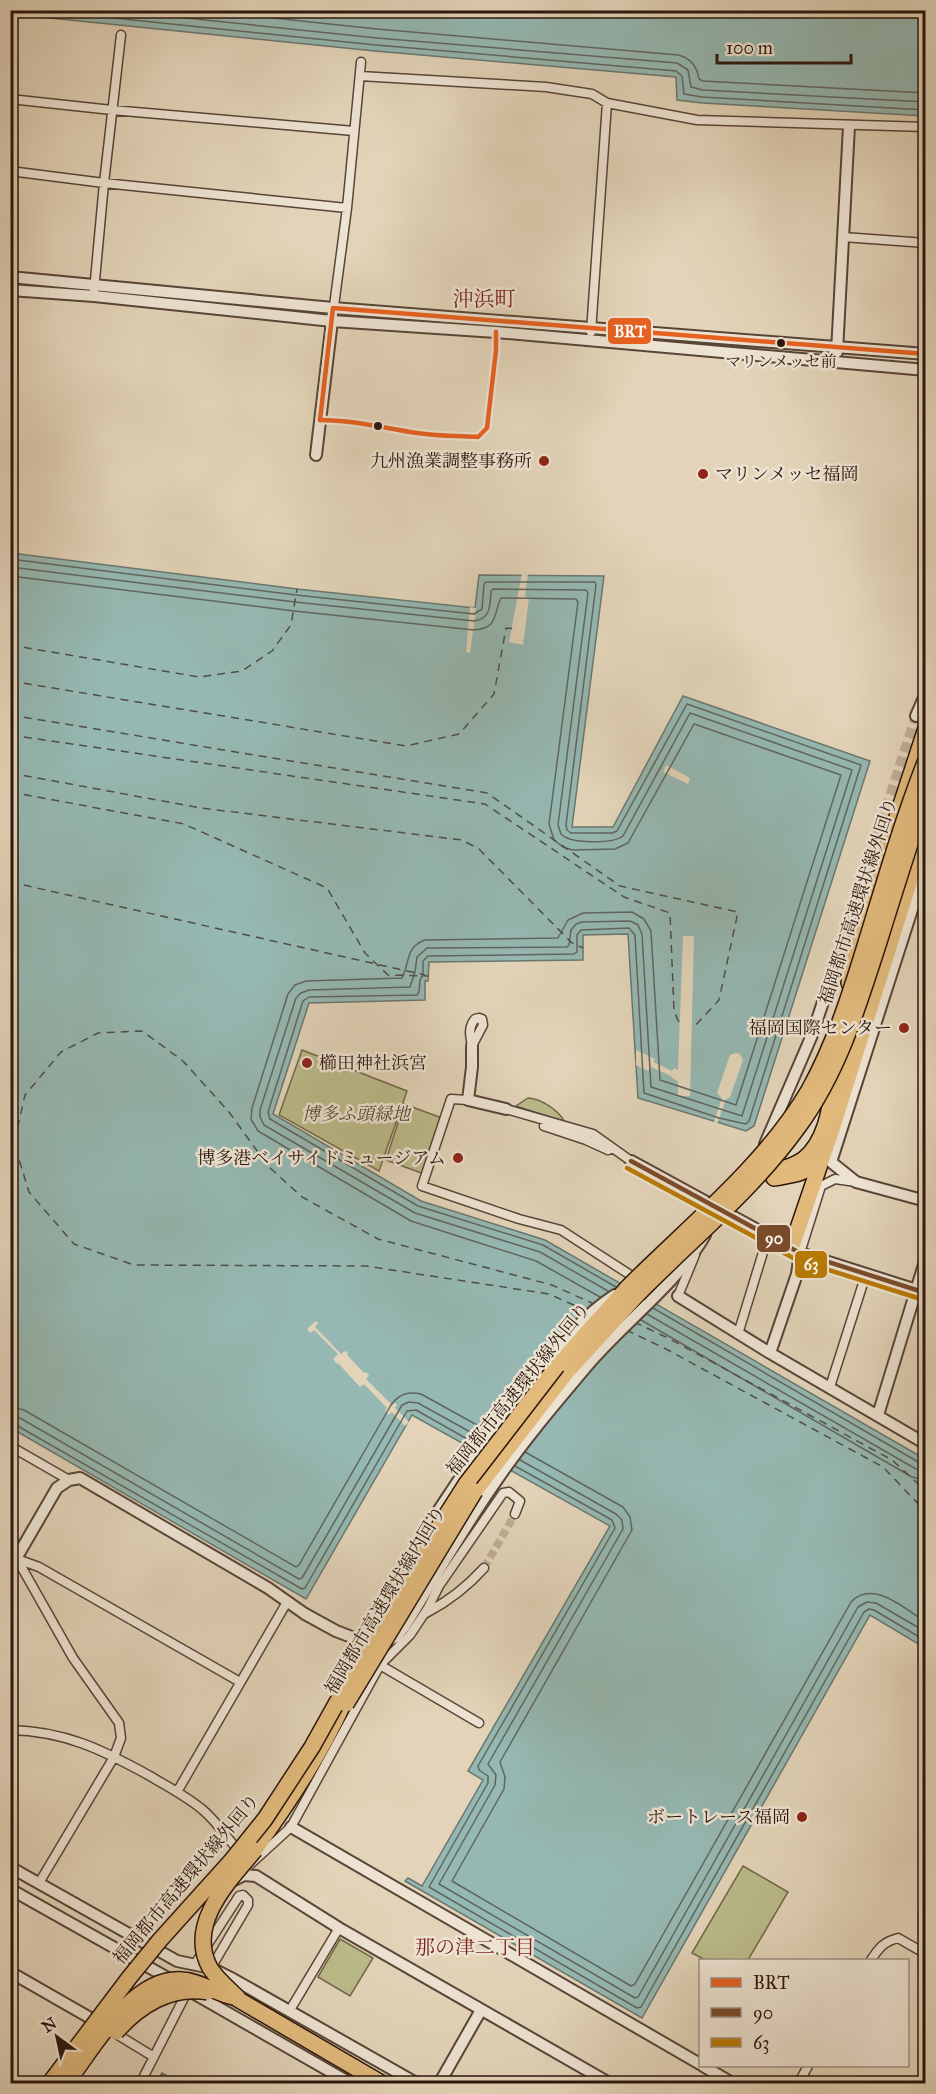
<svg xmlns="http://www.w3.org/2000/svg" width="936" height="2094" viewBox="0 0 936 2094" font-family="'IM FELL Great Primer','Noto Serif JP',serif">
<style>
.green{fill:#bbbb8a;stroke:#72684b;stroke-width:1.5}
.water{fill:#95b8b2;stroke:#6a7770;stroke-width:1.5}
.pier{fill:#e3d4b9}
.lines{fill:none;stroke-linecap:round;stroke-linejoin:round}
.shore{stroke:#60665f;stroke-width:1.5}
.ferry{stroke:#4f4e46;stroke-width:1.5;stroke-dasharray:8 6;stroke-linecap:butt}
.minor-tunnel{stroke:#beae96;stroke-width:8;stroke-dasharray:8 4;stroke-linecap:butt}
.tertiary-tunnel{stroke:#beae96;stroke-width:10;stroke-dasharray:10 5;stroke-linecap:butt}
.minor-casing{stroke:#584537;stroke-width:11}
.tertiary-casing{stroke:#584537;stroke-width:14}
.motorway-casing{stroke:#2a150c;stroke-width:18}
.minor{stroke:#ede3d2;stroke-width:8}
.tertiary{stroke:#ede3d2;stroke-width:10}
.motorway{stroke:#e2ba7c;stroke-width:15}
.motorway-bridge-casing{stroke:#2a150c;stroke-width:18;stroke-linecap:butt}
.motorway-bridge{stroke:#e2ba7c;stroke-width:15}
.bus-1-casing{stroke:#ede3d2;stroke-width:9}
.bus-2-casing{stroke:#ede3d2;stroke-width:9}
.bus-3-casing{stroke:#ede3d2;stroke-width:9}
.bus-1{stroke:#e86121;stroke-width:4.5}
.bus-2{stroke:#7a4b2a;stroke-width:4.5}
.bus-3{stroke:#ba7a04;stroke-width:4.5}
.bus-dot{fill:#2a150c;stroke:#ede3d2;stroke-width:2}
.poi-dot{fill:#8f2418;stroke:#ede3d2;stroke-width:2}
.labels{text-anchor:middle;stroke-width:5;stroke-linejoin:round;paint-order:stroke}
.bus-label{font-size:16px;fill:#2a150c;stroke:#ede3d2}
.poi-label{font-size:18px;fill:#2a150c;stroke:#ede3d2;text-anchor:end}
.street-label{font-size:18px;fill:#2a150c;stroke:#ede3d2}
.park-label{font-size:18px;font-style:italic;fill:#564732;stroke:#ede3d2}
.neighbourhood-label{font-size:20px;fill:#7a1f14;stroke:#ede3d2}
.quarter-label{font-size:21px;fill:#7a1f14;stroke:#ede3d2}
.line-badge{stroke:#ede3d2;stroke-width:2}
.badge-label{font-size:16px;text-anchor:middle;font-weight:bold;fill:#fff}
</style>
<rect width="100%" height="100%" fill="#e3d4b9"/>
<filter id="stains"><feTurbulence type="fractalNoise" baseFrequency=".00333" numOctaves="4"/><feColorMatrix values="0 0 0 0 .2 0 0 0 0 .09 0 0 0 0 .02 0 0 0 .5 -.17"/></filter>
<radialGradient id="worn" r=".72"><stop offset=".6" stop-color="#630" stop-opacity="0"/><stop offset="1" stop-color="#630" stop-opacity=".3"/></radialGradient>
<!-- green -->
<path class="green" d="M 302,1050 L 407,1091 L 379,1171 L 279,1115 Z
M 528,1098 C 542,1099 558,1110 565,1122 L 516,1106 Z
M 404,1104 L 442,1118 L 424,1174 L 386,1160 Z
M 743,1866 L 788,1892 L 748,1960 L 705,1960 L 692,1953 Z
M 340,1939 L 373,1958 L 350,1996 L 318,1977 Z"/>
<!-- water -->
<path class="water" d="M 11,10 L 925,11 L 925,116 L 702,103 L 677,100 L 676,77 L 375,51 L 11,14 Z
M 11,553 L 297,589 L 475,608 L 479,575 L 604,576 L 572,827 L 613,827 L 683,696 L 870,761 L 754,1126 L 746,1131 L 638,1098 L 628,934 L 583,935 L 583,960 L 429,962 L 428,981 L 425,981 L 425,1000 L 309,1003 L 273,1114 L 421,1201 L 545,1240 L 925,1459 L 925,1648 L 870,1615 L 642,2018 L 405,1881 L 408,1878 L 422,1886 L 483,1780 L 468,1771 L 610,1526 L 412,1415 L 306,1599 L 11,1428 Z
M 162,2073 L 181,2083 L 155,2083 Z"/>
<!-- pier -->
<path class="pier" d="M 522,573 L 528,573 L 525,597 L 529,598 L 523,645 L 509,642 Z
M 470,607 L 476,608 L 470,653 L 466,652 Z
M 666,765 L 690,778 L 688,784 L 663,772 Z
M 683,936 L 694,936 L 690,1096 L 678,1096 L 678,1082 L 669,1075 L 651,1067 L 648,1071 L 636,1065 L 636,1050 L 655,1059 L 654,1062 L 672,1071 L 674,1068 L 678,1070 Z
M 736,1053 L 740,1054 L 743,1060 L 730,1097 L 726,1099 L 717,1124 L 714,1122 L 722,1098 L 717,1093 L 730,1055 Z
M 316,1321 L 318,1323 L 315,1327 L 341,1354 L 345,1351 L 348,1353 L 347,1355 L 364,1373 L 366,1372 L 369,1375 L 366,1379 L 392,1405 L 395,1403 L 397,1405 L 395,1408 L 409,1422 L 405,1426 L 392,1412 L 388,1415 L 385,1411 L 387,1408 L 364,1384 L 360,1387 L 338,1363 L 337,1364 L 333,1359 L 338,1354 L 314,1330 L 310,1333 L 307,1329 Z"/>
<g class="lines">
<!-- shore -->
<path class="shore" d="M 36,10 L 376,45 L 676,71 L 682,76 L 684,94 L 702,97 L 926,110
M 109,10 L 377,38 L 677,63 L 688,70 L 691,87 L 703,90 L 926,102
M 197,10 L 377,29 L 678,55 C 691,58 697,66 699,79 L 703,81 L 926,93
M 10,559 L 296,595 L 474,614 L 482,609 L 484,584 L 486,582 L 595,582 L 596,585 L 566,825 L 567,830 L 571,833 L 612,833 L 617,831 L 687,704 L 861,765 L 749,1121 L 746,1124 L 719,1118 L 644,1093 L 635,935 L 629,928 L 581,930 L 577,935 L 577,952 L 574,954 L 428,956 L 423,961 L 423,975 L 420,980 L 419,992 L 417,995 L 309,997 L 303,1001 L 268,1112 L 270,1119 L 418,1206 L 543,1245 L 616,1287
M 10,567 L 295,602 L 474,621 C 491,619 490,605 491,591 L 493,589 L 586,590 L 588,593 L 558,825 L 561,834 C 570,844 613,844 623,836 L 690,713 L 852,770 L 742,1116 L 651,1087 L 642,934 L 638,925 L 630,921 L 582,922 L 576,924 L 571,930 L 569,945 L 567,947 L 427,948 L 417,957 L 415,972 L 410,987 L 309,990 L 301,993 L 296,998 L 260,1110 L 260,1117 L 264,1125 L 415,1213 L 540,1252 L 608,1291
M 10,576 L 294,611 L 474,630 C 499,628 493,614 501,598 L 576,599 L 578,602 L 549,824 L 554,840 L 563,847 L 572,850 L 615,849 L 628,843 L 694,724 L 841,775 L 736,1105 L 660,1080 L 651,931 L 644,919 L 632,912 L 583,913 L 568,920 L 558,938 L 425,940 C 405,947 410,963 402,978 L 306,981 L 295,985 L 288,994 L 252,1108 L 251,1119 L 258,1131 L 411,1221 L 536,1261 L 600,1297
M 653,1308 L 920,1463 L 926,1464
M 647,1314 L 916,1469 L 926,1471
M 641,1320 L 912,1477 L 926,1480
M 10,1407 L 24,1410 L 296,1567 L 299,1565 L 391,1405 C 399,1394 408,1391 421,1394 L 486,1430
M 10,1416 L 20,1418 L 299,1579 L 302,1578 L 402,1405 L 409,1402 L 418,1403 L 481,1438
M 10,1424 L 16,1425 L 302,1589 L 305,1588 L 407,1411 L 416,1410 L 476,1444
M 525,1452 L 623,1507 L 630,1517 L 632,1530 L 500,1762 L 505,1777 L 504,1789 L 452,1881 L 631,1986 L 635,1984 L 851,1602 C 873,1579 905,1609 926,1622
M 520,1460 L 616,1514 L 622,1520 L 623,1529 L 488,1764 L 496,1775 L 495,1785 L 439,1884 L 635,1998 L 638,1997 L 858,1607 L 867,1602 L 876,1603 L 926,1632
M 515,1466 L 612,1520 L 615,1528 L 478,1766 L 479,1770 L 488,1776 L 488,1783 L 429,1887 L 637,2008 L 641,2007 L 864,1612 L 869,1609 L 874,1610 L 926,1641"/>
<!-- ferry -->
<path class="ferry" d="M 10,645 L 199,677 L 242,671 L 272,651 L 291,625 L 297,589
M 10,681 L 406,746 L 459,734 L 494,694 L 506,628 L 518,629
M 10,715 L 487,793 L 620,886 L 738,912 L 719,1000 L 692,1029
M 10,735 L 485,804 L 624,897 L 670,913 L 674,1011 L 680,1025
M 10,773 L 201,808 L 462,840 L 479,849 L 572,943 L 583,948
M 10,792 L 184,824 L 327,888 L 365,953 L 388,975 L 429,976
M 10,882 L 425,975
M 587,1311 L 549,1294 L 366,1266 L 134,1265 L 74,1244 L 29,1192 L 14,1143 L 25,1095 L 61,1052 L 98,1033 L 142,1031 L 183,1061 L 229,1112 L 268,1166 L 302,1197 L 378,1239 L 552,1285 L 594,1304
M 634,1322 L 670,1339 L 892,1460 L 926,1491
M 626,1330 L 666,1349 L 883,1467 L 926,1512"/>
<!-- minor-tunnel -->
<path class="minor-tunnel" d="M 484,1568 L 515,1514"/>
<!-- tertiary-tunnel -->
<path class="tertiary-tunnel" d="M 835,966 L 916,716"/>
<defs>
<path id="minor" d="M 360,76 L 546,87 L 592,94 L 607,103 L 697,120 L 926,127
M 10,99 L 112,110 L 354,131
M 10,171 L 104,183 L 347,208
M 843,237 L 926,243
M 94,291 L 104,183 L 121,35
M 332,321 L 347,208 L 361,62
M 591,332 L 607,103
M 479,1018 L 482,1019 L 483,1025 L 472,1046 C 470,1036 468,1027 475,1019 Z
M 468,1100 L 451,1099 L 422,1186 L 519,1219 L 561,1230 L 638,1280
M 506,1109 L 593,1134 L 631,1161
M 544,1126 L 586,1140 L 608,1150
M 800,1253 L 821,1186 L 835,1179 L 856,1182
M 678,1296 L 695,1255
M 738,1334 L 768,1236
M 830,1387 L 866,1274
M 10,1446 L 69,1480
M 426,1613 C 449,1601 467,1587 484,1568
M 380,1665 L 479,1723
M 10,1730 C 65,1731 103,1750 150,1776 C 168,1787 188,1797 204,1811 C 218,1823 228,1840 241,1853
M 177,1792 L 287,1602
M 244,1870 L 291,1827 L 380,1665 L 410,1635 L 428,1608 L 439,1586 L 503,1493 L 509,1492 L 520,1501 L 515,1514
M 39,1883 L 114,1757 L 121,1738 L 119,1723 L 73,1658 L 17,1559 L 39,1567 L 240,1682
M 871,1960 C 879,1948 883,1942 898,1938 L 926,1954
M 195,1964 L 239,1896 L 243,1895 L 248,1900 L 248,1905 L 211,1968
M 290,2010 L 339,1928
M 113,2032 L 154,2057
M 140,2084 L 188,1990
M 798,2084 L 808,2066"/>
<path id="tertiary" d="M 10,277 L 333,308 L 926,354
M 10,290 L 94,296 L 332,321 L 496,332 L 926,370
M 837,352 L 849,126
M 316,455 L 332,321
M 916,716 L 926,693
M 926,866 L 831,1162 L 856,1182 L 926,1201
M 472,1046 L 472,1067 L 468,1100 L 506,1109
M 765,1144 L 812,1035 L 835,966
M 631,1161 L 800,1253 L 926,1293
M 678,1296 L 770,1353 L 926,1444
M 770,1353 L 797,1274 L 800,1253
M 878,1415 L 926,1258
M 10,1569 L 57,1488 L 69,1480 L 80,1478 L 268,1588 L 305,1614 L 336,1631 L 362,1641 L 374,1637
M 404,1571 C 418,1540 437,1513 456,1484 C 479,1450 504,1417 530,1384 C 556,1351 579,1318 615,1295
M 383,1643 L 396,1637 L 405,1626 C 435,1577 464,1527 497,1480 C 524,1440 556,1403 587,1366 C 624,1322 677,1284 705,1235
M 291,1827 L 700,2064
M 10,1867 L 177,1961 L 211,1968 L 233,1979 L 418,2084
M 232,1881 L 244,1875 L 256,1876 L 339,1928 L 611,2084
M 10,1889 L 175,1982
M 10,1972 L 92,2019
M 193,1993 L 352,2084
M 703,2066 L 734,2084
M 439,2084 L 481,2010"/>
<path id="motorway" d="M 849,983 L 854,949 L 926,728
M 755,1174 C 771,1171 791,1169 804,1159 C 830,1138 831,1096 837,1066
M 774,1178 C 791,1175 808,1174 819,1159
M 791,1249 L 833,1126 L 926,829
M 557,1366 L 628,1287
M 475,1491 L 566,1373 L 638,1294
M 255,1849 C 289,1802 321,1754 345,1700
M 234,1997 L 383,2084"/>
</defs>
<!-- minor casing -->
<use href="#minor" class="minor-casing"/>
<!-- tertiary casing -->
<use href="#tertiary" class="tertiary-casing"/>
<!-- motorway casing -->
<use href="#motorway" class="motorway-casing"/>
<!-- minor -->
<use href="#minor" class="minor"/>
<!-- tertiary -->
<use href="#tertiary" class="tertiary"/>
<!-- motorway -->
<use href="#motorway" class="motorway"/>
<defs>
<path id="motorway-bridge" d="M 628,1287 C 689,1226 765,1165 809,1090 C 834,1045 850,995 865,946 C 884,884 902,821 926,760
M 638,1294 C 692,1239 754,1189 799,1126 C 839,1071 858,1007 879,942 C 894,893 910,844 926,794
M 346,1704 L 475,1491
M 238,1998 C 229,1989 217,1979 210,1968 C 186,1924 229,1881 255,1850
M 116,2032 C 139,2006 171,1985 208,1992
M 49,2084 L 129,1978 L 160,1940 L 232,1860 L 265,1819 L 312,1747 L 407,1577 L 466,1484 L 557,1366
M 66,2084 C 93,2049 132,1976 182,1980 C 201,1981 216,1994 234,1997"/>
</defs>
<!-- motorway-bridge casing -->
<use href="#motorway-bridge" class="motorway-bridge-casing"/>
<!-- motorway-bridge -->
<use href="#motorway-bridge" class="motorway-bridge"/>
<defs>
<path id="bus-1" d="M 333,308 L 926,354
M 320,420 C 353,420 384,428 417,433 C 437,436 458,436 478,437 L 487,428 L 496,350 L 496,332
M 320,420 L 333,308"/>
<path id="bus-2" d="M 631,1161 L 800,1253 L 926,1293"/>
<path id="bus-3" d="M 627,1168 L 797,1260 L 924,1300"/>
</defs>
<!-- bus-1 casing -->
<use href="#bus-1" class="bus-1-casing"/>
<!-- bus-2 casing -->
<use href="#bus-2" class="bus-2-casing"/>
<!-- bus-3 casing -->
<use href="#bus-3" class="bus-3-casing"/>
<!-- bus-1 -->
<use href="#bus-1" class="bus-1"/>
<!-- bus-2 -->
<use href="#bus-2" class="bus-2"/>
<!-- bus-3 -->
<use href="#bus-3" class="bus-3"/>
</g>
<!-- markers -->
<g class="bus-dot">
<circle cx="781" cy="343" r="5"/>
<circle cx="378" cy="426" r="5"/>
</g>
<g class="poi-dot">
<circle cx="544" cy="461" r="6"/>
<circle cx="703" cy="474" r="6"/>
<circle cx="904" cy="1028" r="6"/>
<circle cx="307" cy="1063" r="6"/>
<circle cx="458" cy="1158" r="6"/>
<circle cx="802" cy="1817" r="6"/>
</g>
<g class="labels">
<!-- bus labels -->
<g class="bus-label">
<text x="781" y="367">マリンメッセ前</text>
</g>
<!-- poi labels -->
<g class="poi-label">
<text x="532" y="467">九州漁業調整事務所</text>
<text x="715" y="480" text-anchor="start">マリンメッセ福岡</text>
<text x="892" y="1034">福岡国際センター</text>
<text x="319" y="1069" text-anchor="start">櫛田神社浜宮</text>
<text x="446" y="1164">博多港ベイサイドミュージアム</text>
<text x="790" y="1823">ボートレース福岡</text>
</g>
<!-- street labels -->
<g class="street-label">
<text transform="translate(858 901) rotate(-72)" y="6">福岡都市高速環状線外回り</text>
<text transform="translate(518 1389) rotate(-51)" y="6">福岡都市高速環状線外回り</text>
<text transform="translate(385 1600) rotate(-59)" y="6">福岡都市高速環状線内回り</text>
<text transform="translate(186 1879) rotate(-50)" y="6">福岡都市高速環状線外回り</text>
</g>
<!-- park labels -->
<g class="park-label">
<text x="356" y="1120">博多ふ頭緑地</text>
</g>
<!-- neighbourhood labels -->
<g class="neighbourhood-label">
<text x="475" y="1954">那の津二丁目</text>
</g>
<!-- quarter labels -->
<g class="quarter-label">
<text x="484" y="306">沖浜町</text>
</g>
</g>
<g class="line-badge">
<rect x="607" y="317" width="45" height="28" rx="6" fill="#e86121"/>
<rect x="756" y="1224" width="35" height="29" rx="6" fill="#7a4b2a"/>
<rect x="794" y="1250" width="34" height="29" rx="6" fill="#ba7a04"/>
</g>
<g class="badge-label">
<text x="630" y="337">BRT</text>
<text x="774" y="1244">90</text>
<text x="811" y="1270">63</text>
</g>
<!-- margin -->
<rect width="936" height="2094" fill="none" stroke="#e3d4b9" stroke-width="36"/>
<rect x="12" y="12" width="912" height="2070" fill="none" stroke="#2a150c" stroke-width="3"/>
<rect x="18" y="18" width="900" height="2058" fill="none" stroke="#2a150c" stroke-width="1.5"/>
<!-- legend -->
<rect x="699" y="1959" width="210" height="108" fill="#ede3d2" stroke="#9f9183" stroke-width="1.5"/>
<rect x="711" y="1978" width="30" height="9" fill="#e86121" stroke="#9f9183" stroke-width="1.5"/>
<text x="753" y="1989" font-size="18" fill="#2a150c">BRT</text>
<rect x="711" y="2008" width="30" height="9" fill="#7a4b2a" stroke="#9f9183" stroke-width="1.5"/>
<text x="753" y="2019" font-size="18" fill="#2a150c">90</text>
<rect x="711" y="2038" width="30" height="9" fill="#ba7a04" stroke="#9f9183" stroke-width="1.5"/>
<text x="753" y="2049" font-size="18" fill="#2a150c">63</text>
<!-- north arrow -->
<g transform="translate(57 2037) rotate(327)" stroke="#ede3d2" stroke-width="4.5" paint-order="stroke">
<path d="M0-4.5L10 22L0 15L-10 22Z" fill="#2a150c"/>
<text y="-9" font-size="16" font-weight="bold" text-anchor="middle" fill="#2a150c">N</text>
</g>
<!-- scale -->
<path d="M717 54v9h134v-9" fill="none" stroke="#2a150c" stroke-width="3"/>
<text x="726" y="54" font-size="18" fill="#2a150c" stroke="#ede3d2" stroke-width="4.5" paint-order="stroke">100 m</text>
<rect width="100%" height="100%" filter="url(#stains)"/>
<rect width="100%" height="100%" fill="url(#worn)"/>
</svg>
